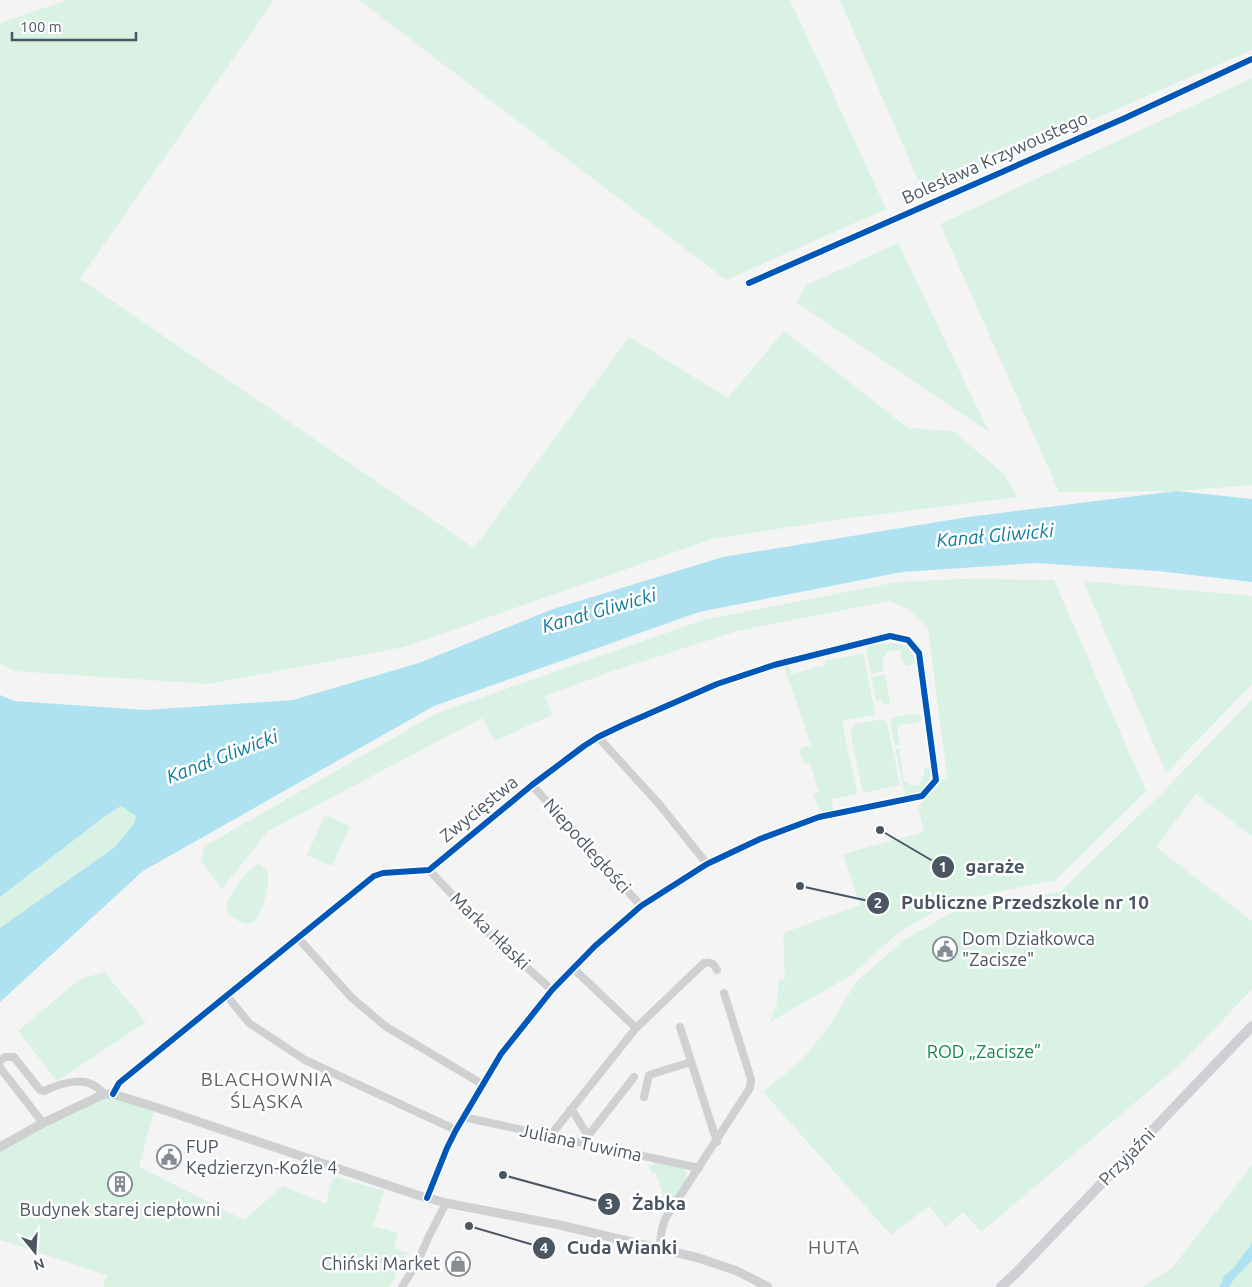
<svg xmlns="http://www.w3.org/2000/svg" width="1252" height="1287" viewBox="0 0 1252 1287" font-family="Ubuntu,sans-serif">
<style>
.green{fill:#d9f2e3}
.water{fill:#aee2f0}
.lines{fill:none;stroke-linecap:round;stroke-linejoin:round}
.minor{stroke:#ced0d2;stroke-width:8}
.tertiary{stroke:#ced0d2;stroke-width:9}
.secondary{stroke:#ced0d4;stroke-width:10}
.cycleway-casing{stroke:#fff;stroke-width:9}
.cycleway{stroke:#0057b8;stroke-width:6}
.labels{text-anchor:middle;stroke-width:5;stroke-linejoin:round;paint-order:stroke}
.street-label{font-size:18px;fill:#4a5661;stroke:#fff}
.poi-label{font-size:18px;fill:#4a5661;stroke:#fff;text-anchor:start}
.park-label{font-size:18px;fill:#17864f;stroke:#fff}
.water-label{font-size:19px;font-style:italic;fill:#0c7c9b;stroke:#fff}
.neighbourhood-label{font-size:19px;letter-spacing:1px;fill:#5f6368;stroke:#fff}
.leader{fill:none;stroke:#4a5661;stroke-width:2}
.callout-dot{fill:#4a5661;stroke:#fff;stroke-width:2}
.mark-label{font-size:15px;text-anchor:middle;font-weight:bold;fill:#fff}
.callout-label{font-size:19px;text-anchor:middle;font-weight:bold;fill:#4a5661;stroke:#fff;stroke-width:5;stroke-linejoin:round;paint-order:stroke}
</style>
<rect width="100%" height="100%" fill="#f4f4f4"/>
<!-- green -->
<path class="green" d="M 67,0 L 274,0 L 80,279 L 474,548 L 629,337 L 728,398 L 784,331 L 908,428 L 953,431 L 1004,474 L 1017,497 L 841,519 L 712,539 L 404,647 L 209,684 L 14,671 L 0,663 L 0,23 Z
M 359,0 L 790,0 L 886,209 L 726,280 Z
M 840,0 L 1252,0 L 1252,50 L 924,194 Z
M 1252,78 L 1252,485 L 1176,491 L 1059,492 L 940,224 Z
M 898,243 L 989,432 L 796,302 L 807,285 Z
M 961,579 L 1054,580 L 1146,791 L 1056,880 L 949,902 L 897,934 L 850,976 L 770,1022 L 777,1002 L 779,980 L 785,979 L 783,933 L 860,905 L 843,854 L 924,832 L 918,807 L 947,776 L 928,628 L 908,609 L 889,601 L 737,631 L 610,672 L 545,696 L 552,715 L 495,741 L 482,718 L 268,831 L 222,889 L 201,861 L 205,846 L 437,713 L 703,620 L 897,582 Z
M 1083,581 L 1252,596 L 1252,684 L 1166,773 Z
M 888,643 C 903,643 913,646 915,663 L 909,666 C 901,666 902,656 900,650 L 887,652 L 886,656 L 882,658 L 884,671 L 871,674 L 866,650 L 868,646 Z
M 863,653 L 875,713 L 874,715 L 842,721 L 857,794 L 832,799 L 833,811 L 824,812 L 818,808 L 813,794 L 819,792 L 810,763 L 804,764 L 799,749 L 811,745 L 784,666 L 789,666 L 791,674 L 826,665 L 825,661 Z
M 885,674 L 890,704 L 883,705 L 880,700 L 876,700 L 871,677 Z
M 1252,699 L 1252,836 L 1196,794 L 1156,847 L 1252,921 L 1252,989 L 1181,1064 L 981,1232 L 963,1212 L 946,1227 L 929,1206 L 891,1235 L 763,1092 L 803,1059 L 827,1029 L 857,981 L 904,940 L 953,912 L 1061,891 L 1163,792 Z
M 913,714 C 918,714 921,714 922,719 L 917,723 L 897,725 L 899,745 L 896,745 L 894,743 L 890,720 L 898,716 Z
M 884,719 L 887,722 L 900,785 L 863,793 L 850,732 L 856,724 Z
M 899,748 L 904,781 L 912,786 L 919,785 C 923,780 924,774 924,768 L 930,769 C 932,778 927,790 917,793 C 914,795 909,795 905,796 L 896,752 L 896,749 Z
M 121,806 L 136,815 L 133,825 L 115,847 L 0,928 L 0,897 L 104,817 Z
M 325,815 L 350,826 L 332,866 L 307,855 Z
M 259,864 C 264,866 268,870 268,876 C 269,886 262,919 251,923 C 245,926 238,921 233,917 C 226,913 225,909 228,901 C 235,890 247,867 259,864 Z
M 104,972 L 146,1022 L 57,1081 L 18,1031 L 80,979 Z
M 104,1094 L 155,1107 L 139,1167 L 244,1220 L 283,1186 L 326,1204 L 333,1176 L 384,1191 L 373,1226 L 398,1233 L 394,1248 L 408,1253 L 390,1287 L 103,1287 L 107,1275 L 0,1240 L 0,1148 Z
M 656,1163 C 664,1165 674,1165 681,1168 C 695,1175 678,1194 673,1203 L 670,1196 L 664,1198 L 656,1173 L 652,1174 L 649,1166 Z
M 1252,1165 L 1252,1287 L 1142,1287 L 1173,1267 Z"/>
<!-- water -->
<path class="water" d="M 1176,491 L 1252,499 L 1252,582 L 1158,571 L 1035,563 L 902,572 L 699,612 L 434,706 L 143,871 L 0,1002 L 0,928 L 115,847 L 133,825 L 136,816 L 121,806 L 104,817 L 0,897 L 0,695 L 14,701 L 145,710 L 293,700 L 419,663 L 553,609 L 723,557 L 968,517 Z
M 1252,1241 L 1252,1260 L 1234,1279 L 1229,1287 L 1219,1287 L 1225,1275 L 1233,1269 L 1242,1256 L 1249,1248 Z"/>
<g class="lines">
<!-- minor -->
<path class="minor" d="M 749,283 L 1125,118 L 1252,59
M 598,737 L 659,804 L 707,864
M 532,785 L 641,906
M 429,870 L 490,935 L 552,990
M 298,938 L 352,998 L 385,1026 L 482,1084
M 574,969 L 636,1028
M 227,996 L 249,1023 L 305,1060 L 456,1130
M 680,1027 L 717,1142
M 0,1061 L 5,1057 L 14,1057 L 40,1090 L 44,1091 C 64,1082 88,1074 104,1094
M 0,1067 L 1,1069 L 43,1123
M 113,1094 L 119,1083 L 374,876 L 383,873 L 429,870 L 532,785 L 584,746 L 598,737 L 623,725 L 717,684 L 774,665 L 890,636 L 908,640 L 919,653 L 936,780 L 922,796 L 819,817 L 760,839 L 707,864 L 641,906 L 595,946 L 552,990 L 501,1054 L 456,1130 L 447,1148 L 427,1198
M 644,1097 L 649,1075 L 691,1062
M 570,1110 L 574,1113 L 588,1136
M 463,1117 L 699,1168
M 550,1136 L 636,1028 L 704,963 C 711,961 714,964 717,970
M 587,1144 L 588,1136 L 634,1077
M 659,1248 L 662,1229 L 665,1219 L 750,1088 L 751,1079 L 724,993
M 402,1287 L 418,1261 L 429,1236 L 446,1203"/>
<!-- tertiary -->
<path class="tertiary" d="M 0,1147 L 43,1123 L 104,1094 L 113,1094 L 155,1107 L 414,1194 L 446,1203 L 560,1225 L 699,1258 L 737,1271 L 768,1287"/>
<!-- secondary -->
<path class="secondary" d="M 1001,1287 L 1018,1271 L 1252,1026"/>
<defs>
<path id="cycleway" d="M 749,283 L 1125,118 L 1252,59
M 113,1094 L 119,1083 L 374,876 L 383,873 L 429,870 L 532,785 L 584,746 L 598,737 L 623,725 L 717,684 L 774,665 L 890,636 L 908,640 L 919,653 L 936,780 L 922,796 L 819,817 L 760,839 L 707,864 L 641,906 L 595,946 L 552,990 L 501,1054 L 456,1130 L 447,1148 L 427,1198"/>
</defs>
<!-- cycleway casing -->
<use href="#cycleway" class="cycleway-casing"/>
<!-- cycleway -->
<use href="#cycleway" class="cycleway"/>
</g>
<!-- icons -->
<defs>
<symbol id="civic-ring" viewBox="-11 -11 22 22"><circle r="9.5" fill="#fff" stroke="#868d94" stroke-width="1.5"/><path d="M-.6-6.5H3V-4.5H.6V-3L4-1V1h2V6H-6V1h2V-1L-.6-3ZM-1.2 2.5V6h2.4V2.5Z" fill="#868d94"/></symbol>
<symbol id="building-ring" viewBox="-11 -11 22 22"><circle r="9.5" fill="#fff" stroke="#868d94" stroke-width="1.5"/><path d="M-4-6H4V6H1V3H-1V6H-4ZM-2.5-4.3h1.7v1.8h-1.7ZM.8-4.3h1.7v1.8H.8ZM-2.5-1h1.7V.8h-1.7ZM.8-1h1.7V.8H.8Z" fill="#868d94"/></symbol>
<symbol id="shop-ring" viewBox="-11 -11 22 22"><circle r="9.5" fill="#fff" stroke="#868d94" stroke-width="1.5"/><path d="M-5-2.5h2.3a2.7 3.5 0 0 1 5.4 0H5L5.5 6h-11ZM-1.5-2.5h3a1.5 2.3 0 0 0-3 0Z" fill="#868d94"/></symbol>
</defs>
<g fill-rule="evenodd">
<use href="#civic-ring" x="931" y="935" width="28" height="28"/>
<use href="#civic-ring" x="155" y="1143" width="28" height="28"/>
<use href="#building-ring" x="106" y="1170" width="28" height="28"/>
<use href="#shop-ring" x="444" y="1250" width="28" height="28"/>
</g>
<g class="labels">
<!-- street labels -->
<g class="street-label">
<text transform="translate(995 158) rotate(-24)" y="6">Bolesława Krzywoustego</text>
<text transform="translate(479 809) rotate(-39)" y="6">Zwycięstwa</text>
<text transform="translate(587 846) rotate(48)" y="6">Niepodległości</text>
<text transform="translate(490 931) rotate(44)" y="6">Marka Hłaski</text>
<text transform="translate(581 1143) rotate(12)" y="6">Juliana Tuwima</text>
<text transform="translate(1127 1157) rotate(-46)" y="6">Przyjaźni</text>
</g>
<!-- poi labels -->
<g class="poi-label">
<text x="962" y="945">Dom Działkowca<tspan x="962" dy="21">"Zacisze"</tspan></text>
<text x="186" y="1153">FUP<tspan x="186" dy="21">Kędzierzyn-Koźle 4</tspan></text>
<text x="120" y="1216" text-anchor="middle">Budynek starej ciepłowni</text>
<text x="440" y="1270" text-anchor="end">Chiński Market</text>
</g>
<!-- park labels -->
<g class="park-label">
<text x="984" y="1058">ROD „Zacisze”</text>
</g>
<!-- water labels -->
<g class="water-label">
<text transform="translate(995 535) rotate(-5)" y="7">Kanał Gliwicki</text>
<text transform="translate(599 610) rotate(-16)" y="7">Kanał Gliwicki</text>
<text transform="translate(222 756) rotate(-21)" y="7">Kanał Gliwicki</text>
</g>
<!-- neighbourhood labels -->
<g class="neighbourhood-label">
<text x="267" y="1086">BLACHOWNIA<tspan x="267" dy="22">ŚLĄSKA</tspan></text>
<text x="834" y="1254">HUTA</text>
</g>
</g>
<!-- callouts -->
<path class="leader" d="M880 830L943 867M800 886L878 903M503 1175L609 1204M469 1226L544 1248"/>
<g class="callout-dot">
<circle cx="880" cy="830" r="5"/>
<circle cx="800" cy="886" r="5"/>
<circle cx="503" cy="1175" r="5"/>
<circle cx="469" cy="1226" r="5"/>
<circle cx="943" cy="867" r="12"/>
<circle cx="878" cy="903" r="12"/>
<circle cx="609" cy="1204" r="12"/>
<circle cx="544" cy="1248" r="12"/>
</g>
<g class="mark-label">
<text x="943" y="872">1</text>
<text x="878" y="908">2</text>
<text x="609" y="1209">3</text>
<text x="544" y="1253">4</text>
</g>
<g class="callout-label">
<text x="995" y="873">garaże</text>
<text x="1025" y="909">Publiczne Przedszkole nr 10</text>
<text x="659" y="1210">Żabka</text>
<text x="622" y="1254">Cuda Wianki</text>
</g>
<!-- north arrow -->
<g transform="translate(35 1252) rotate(162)" stroke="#ffffff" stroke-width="4" paint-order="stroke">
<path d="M0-4L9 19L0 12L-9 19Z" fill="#4a5661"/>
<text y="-8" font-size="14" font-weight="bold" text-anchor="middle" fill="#4a5661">N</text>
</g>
<!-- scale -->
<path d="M12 32v8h124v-8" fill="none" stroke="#4a5661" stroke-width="2.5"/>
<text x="20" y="32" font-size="15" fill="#4a5661" stroke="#ffffff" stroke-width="4" paint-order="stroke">100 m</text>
</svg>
